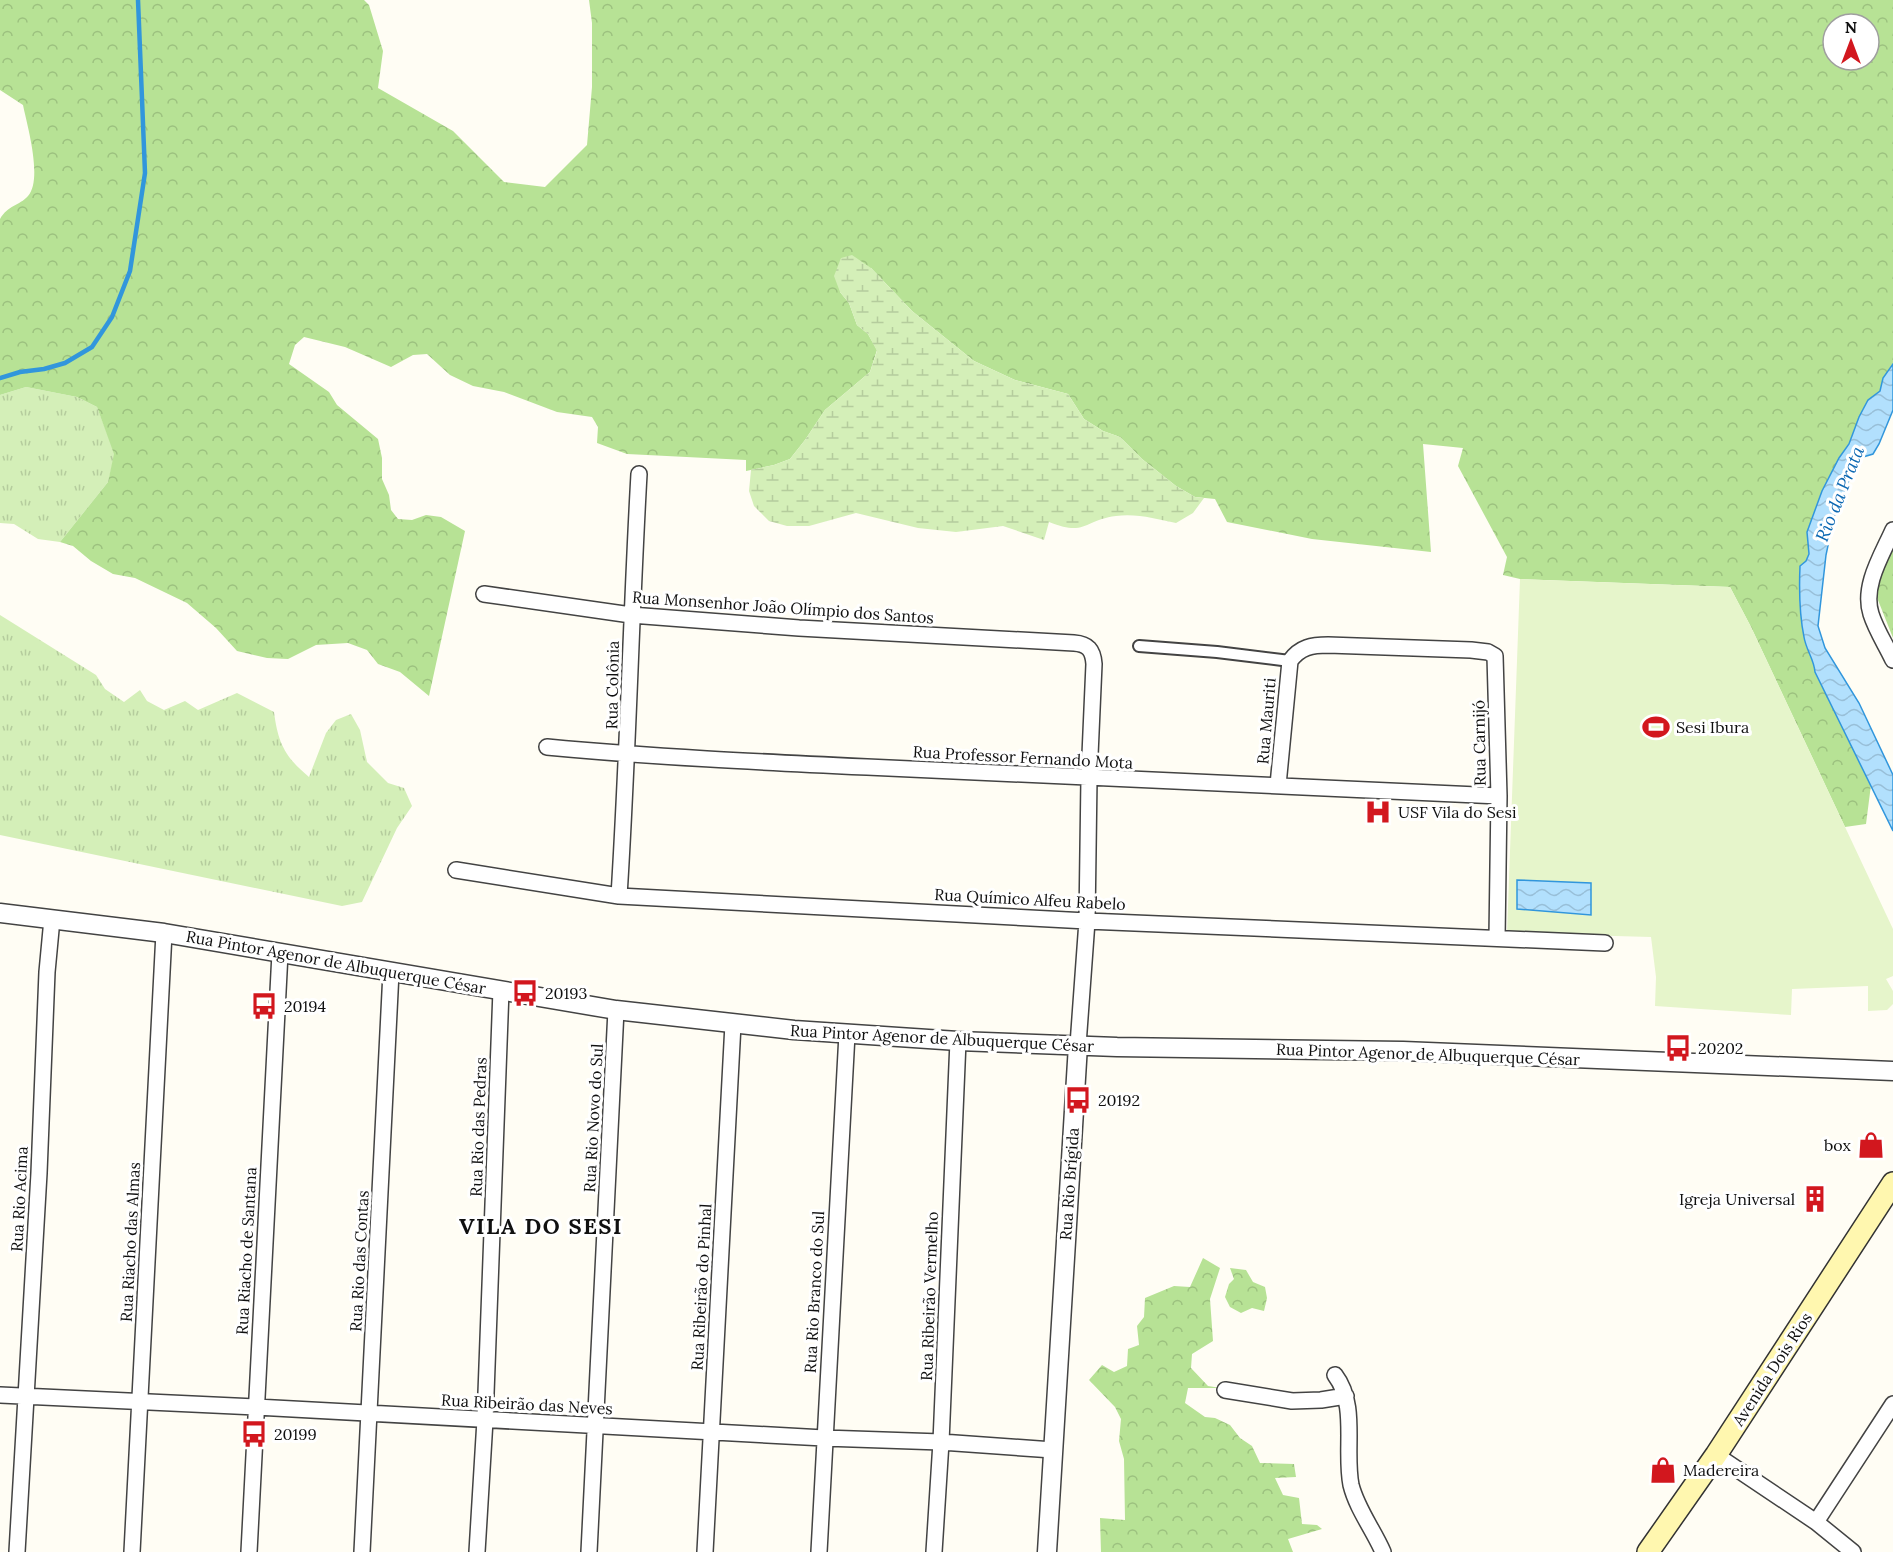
<svg xmlns="http://www.w3.org/2000/svg" width="1893" height="1552" viewBox="0 0 1893 1552" font-family="Lora,serif">
<style>
.grass{fill:url(#grass-tufts)}
.forest{fill:url(#forest-crowns);fill-rule:evenodd}
.wetland{fill:url(#wetland-marsh)}
.pitch{fill:#e6f5cb}
.water{fill:url(#water-waves);stroke:#3196dc;stroke-width:1.5}
.lines{fill:none;stroke-linecap:round;stroke-linejoin:round}
.stream{stroke:#3196dc;stroke-width:4.5}
.pedestrian-casing{stroke:#434343;stroke-width:14}
.minor-casing{stroke:#434343;stroke-width:18}
.tertiary-casing{stroke:#434343;stroke-width:21}
.secondary-casing{stroke:#323232;stroke-width:24}
.pedestrian{stroke:#fff;stroke-width:10}
.minor{stroke:#fff;stroke-width:15}
.tertiary{stroke:#fff;stroke-width:18}
.secondary{stroke:#fff7af;stroke-width:21}
.labels{text-anchor:middle;stroke-width:6;stroke-linejoin:round;paint-order:stroke}
.street-label{font-size:16px;fill:#101010;stroke:#fff}
.poi-label{font-size:16px;fill:#101010;stroke:#fff;text-anchor:start}
.water-label{font-size:18px;font-style:italic;fill:#0a67b2;stroke:#fff}
.district-label{font-size:22px;font-weight:bold;letter-spacing:1.5px;fill:#101010;stroke:#fff}
</style>
<defs>
<pattern id="grass-tufts" width="24" height="20" patternUnits="userSpaceOnUse" patternTransform="scale(1.5)"><rect width="24" height="20" fill="#d4efb8"/><path d="M3 7l-1-3M5 7V3M7 7l1-3M15 17l-1-3M17 17v-4M19 17l1-3" fill="none" stroke="#b5cc9d"/></pattern>
<pattern id="forest-crowns" width="20" height="18" patternUnits="userSpaceOnUse" patternTransform="scale(1.5)"><rect width="20" height="18" fill="#b7e295"/><path d="M2 6a3 3 0 1 1 6 0M12 15a3 3 0 1 1 6 0" fill="none" stroke="#9cc17f"/></pattern>
<pattern id="wetland-marsh" width="20" height="14" patternUnits="userSpaceOnUse" patternTransform="scale(1.5)"><rect width="20" height="14" fill="#d4efb8"/><path d="M1 5h8M5 5V1M11 12h8M15 12V8" fill="none" stroke="#b5cc9d"/></pattern>
<pattern id="water-waves" width="16" height="10" patternUnits="userSpaceOnUse" patternTransform="scale(1.5)"><rect width="16" height="10" fill="#b2e0fd"/><path d="M0 5q4-4 8 0t8 0" fill="none" stroke="#98bfd8"/></pattern>
</defs>
<rect width="100%" height="100%" fill="#fffdf4"/>
<!-- grass -->
<path class="grass" d="M 26,387 L 77,397 L 97,407 L 115,454 L 108,482 L 60,542 L 38,539 L 14,524 L 0,523 L 0,395 Z
M 0,615 L 96,675 L 105,689 L 124,702 L 140,690 L 147,701 L 164,710 L 185,701 L 198,710 L 237,693 L 274,712 C 278,743 285,757 309,777 L 326,733 L 336,720 L 351,714 L 360,730 L 367,762 L 388,783 L 404,788 L 412,806 L 397,828 L 362,902 L 342,906 L 0,835 Z"/>
<!-- forest -->
<path class="forest" d="M 0,0 L 364,0 L 369,5 L 383,51 L 378,88 L 453,131 L 504,182 L 545,187 L 587,145 L 592,87 L 592,23 L 589,0 L 1893,0 L 1893,364 L 1883,378 L 1880,391 L 1868,400 L 1859,417 L 1849,444 L 1839,458 L 1822,491 L 1807,532 L 1809,554 L 1806,561 L 1800,566 C 1799,590 1799,613 1804,637 C 1806,650 1814,659 1815,672 L 1871,785 L 1866,824 L 1845,827 L 1751,627 L 1730,587 L 1520,579 L 1503,575 L 1507,557 L 1458,466 L 1463,448 L 1423,444 L 1431,552 L 1312,539 L 1227,522 L 1215,499 L 1195,497 L 1176,486 L 1142,459 L 1120,437 L 1103,431 L 1084,419 L 1068,394 L 1015,380 L 974,361 L 912,311 L 871,268 L 840,292 L 849,303 L 857,325 L 868,334 L 877,350 L 870,372 L 825,410 L 805,440 L 790,459 L 774,465 L 746,471 L 746,460 L 627,454 L 597,443 L 598,427 L 592,417 L 557,412 L 504,392 L 473,386 L 450,375 L 427,354 L 413,355 L 391,367 L 345,347 L 304,337 L 295,345 L 289,364 L 329,392 L 337,405 L 378,439 L 382,458 L 382,479 L 389,495 L 391,510 L 398,519 L 412,520 L 426,515 L 441,517 L 465,531 L 429,696 L 400,672 L 378,664 L 367,650 L 348,643 L 316,645 L 288,659 L 267,658 L 237,651 L 216,628 L 187,603 L 135,578 L 113,574 L 91,561 L 73,546 L 60,542 L 108,482 L 114,454 L 97,407 L 77,397 L 26,387 L 0,395 L 0,219 C 8,205 19,206 28,196 C 43,179 27,125 23,105 L 0,90 ZM 1833,24 L 1869,24 L 1869,60 L 1833,60 Z
M 1893,545 L 1893,638 L 1874,590 Z
M 1203,1258 L 1220,1268 L 1210,1299 L 1213,1341 L 1192,1354 L 1191,1368 L 1208,1386 L 1221,1388 L 1188,1388 L 1185,1403 L 1205,1417 L 1215,1418 L 1230,1425 L 1240,1438 L 1252,1446 L 1260,1463 L 1294,1464 L 1296,1477 L 1275,1478 L 1283,1495 L 1299,1498 L 1302,1524 L 1317,1525 L 1322,1529 L 1288,1539 L 1293,1552 L 1101,1552 L 1100,1518 L 1125,1520 L 1124,1459 L 1119,1441 L 1121,1419 L 1115,1407 L 1089,1380 L 1102,1365 L 1114,1372 L 1127,1366 L 1128,1349 L 1139,1345 L 1137,1326 L 1144,1317 L 1145,1298 L 1174,1286 L 1190,1287 Z
M 1230,1268 L 1246,1270 L 1253,1282 L 1265,1287 L 1267,1298 L 1264,1311 L 1252,1308 L 1241,1313 L 1230,1307 L 1225,1297 L 1229,1284 L 1234,1279 Z"/>
<!-- wetland -->
<path class="wetland" d="M 852,255 L 871,268 L 912,311 L 974,361 L 1015,380 L 1068,394 L 1084,419 L 1103,431 L 1120,437 L 1142,459 L 1176,486 L 1195,497 L 1204,498 L 1193,513 L 1176,523 C 1157,519 1136,513 1116,516 C 1084,520 1086,537 1049,522 L 1044,540 L 1003,526 L 956,532 L 918,528 L 856,513 L 809,526 L 787,526 L 769,521 L 754,506 L 749,491 L 751,470 L 774,465 L 790,459 L 805,440 L 825,410 L 870,372 L 877,351 L 868,334 L 857,325 L 849,303 L 840,292 L 834,276 L 841,258 Z"/>
<!-- pitch -->
<path class="pitch" d="M 1520,579 L 1730,587 L 1751,627 L 1893,929 L 1893,976 L 1886,979 L 1893,991 L 1893,1004 L 1887,1010 L 1868,1011 L 1868,986 L 1792,989 L 1791,1015 L 1655,1006 L 1656,977 L 1651,937 L 1507,933 Z"/>
<!-- water -->
<path class="water" d="M 1893,364 L 1893,410 L 1879,444 L 1873,454 L 1863,457 L 1855,466 L 1834,517 L 1826,555 L 1818,626 L 1825,648 L 1859,703 L 1893,775 L 1893,831 L 1815,672 C 1814,659 1806,650 1804,637 C 1799,613 1799,590 1800,566 L 1806,561 L 1809,554 L 1807,532 L 1822,491 L 1839,458 L 1849,444 L 1859,417 L 1868,400 L 1880,391 L 1883,378 Z
M 1517,880 L 1591,883 L 1591,915 L 1517,909 Z"/>
<g class="lines">
<!-- stream -->
<path class="stream" d="M 0,378 L 20,372 L 44,369 L 65,363 L 92,347 L 112,317 L 130,271 L 145,173 L 138,0"/>
<defs>
<path id="pedestrian" d="M 1139,646 L 1217,652 L 1290,661"/>
<path id="minor" d="M 1893,530 C 1882,555 1862,586 1871,614 C 1876,630 1886,645 1893,660
M 484,594 L 631,615 L 799,628 L 1074,643 C 1088,644 1093,650 1094,664 L 1089,778 L 1087,921 L 1078,1045
M 547,747 C 653,757 760,762 867,767 C 1077,778 1288,785 1499,796
M 1278,785 L 1290,661 C 1300,647 1312,645 1328,645 L 1471,650 L 1488,652 L 1495,656 L 1499,796 L 1497,938
M 456,870 L 619,896 L 1087,921 L 1605,943
M 619,896 C 628,755 631,615 639,474
M 1335,1375 C 1358,1405 1344,1450 1351,1485 C 1357,1509 1373,1529 1383,1552
M 1225,1390 L 1292,1401 L 1321,1400 L 1346,1396
M 0,1395 L 256,1407 L 824,1438 L 941,1442 L 1053,1450
M 1716,1455 L 1816,1522 L 1853,1552
M 1816,1522 L 1893,1404
M 17,1552 L 39,1173 L 47,972 L 52,919
M 132,1552 L 164,933
M 249,1552 L 280,953
M 362,1552 L 391,972
M 477,1552 L 485,1420 L 501,990
M 589,1552 L 616,1010
M 705,1552 L 733,1024
M 819,1552 L 847,1034
M 934,1552 L 941,1442 L 958,1041"/>
<path id="tertiary" d="M 0,913 L 164,933 L 616,1010 L 794,1030 L 958,1041 L 1117,1047 L 1403,1051 L 1893,1071
M 1047,1552 L 1078,1045"/>
<path id="secondary" d="M 1648,1552 L 1716,1455 L 1893,1183"/>
</defs>
<!-- pedestrian casing -->
<use href="#pedestrian" class="pedestrian-casing"/>
<!-- minor casing -->
<use href="#minor" class="minor-casing"/>
<!-- tertiary casing -->
<use href="#tertiary" class="tertiary-casing"/>
<!-- secondary casing -->
<use href="#secondary" class="secondary-casing"/>
<!-- pedestrian -->
<use href="#pedestrian" class="pedestrian"/>
<!-- minor -->
<use href="#minor" class="minor"/>
<!-- tertiary -->
<use href="#tertiary" class="tertiary"/>
<!-- secondary -->
<use href="#secondary" class="secondary"/>
</g>
<!-- icons -->
<defs>
<symbol id="stadium-bare" viewBox="-9 -9 18 18"><path d="M0-5a6.5 5 0 1 0 0 10a6.5 5 0 1 0 0-10ZM-3.5-1.8h7v3.6h-7Z" fill="#d2171e" stroke="#fff" stroke-width="2.5" paint-order="stroke"/></symbol>
<symbol id="hospital-bare" viewBox="-9 -9 18 18"><path d="M-5-5h3v3.5h4V-5h3V5h-3V1.5h-4V5h-3Z" fill="#d2171e" stroke="#fff" stroke-width="2.5" paint-order="stroke"/></symbol>
<symbol id="bus-bare" viewBox="-9 -9 18 18"><path d="M-5-6H5V4H4V6H2V4H-2V6H-4V4H-5ZM-3.5-4V0h7V-4ZM-3.5 1.2v1.5H-2V1.2ZM2 1.2v1.5H3.5V1.2Z" fill="#d2171e" stroke="#fff" stroke-width="2.5" paint-order="stroke"/></symbol>
<symbol id="shop-bare" viewBox="-9 -9 18 18"><path d="M-5-2.5h2.3a2.7 3.5 0 0 1 5.4 0H5L5.5 6h-11ZM-1.5-2.5h3a1.5 2.3 0 0 0-3 0Z" fill="#d2171e" stroke="#fff" stroke-width="2.5" paint-order="stroke"/></symbol>
<symbol id="building-bare" viewBox="-9 -9 18 18"><path d="M-4-6H4V6H1V3H-1V6H-4ZM-2.5-4.3h1.7v1.8h-1.7ZM.8-4.3h1.7v1.8H.8ZM-2.5-1h1.7V.8h-1.7ZM.8-1h1.7V.8H.8Z" fill="#d2171e" stroke="#fff" stroke-width="2.5" paint-order="stroke"/></symbol>
</defs>
<g fill-rule="evenodd">
<use href="#stadium-bare" x="1637" y="708" width="38" height="38"/>
<use href="#hospital-bare" x="1359" y="793" width="38" height="38"/>
<use href="#bus-bare" x="506" y="974" width="38" height="38"/>
<use href="#bus-bare" x="245" y="987" width="38" height="38"/>
<use href="#bus-bare" x="1659" y="1029" width="38" height="38"/>
<use href="#bus-bare" x="1059" y="1081" width="38" height="38"/>
<use href="#shop-bare" x="1852" y="1126" width="38" height="38"/>
<use href="#building-bare" x="1796" y="1180" width="38" height="38"/>
<use href="#bus-bare" x="235" y="1415" width="38" height="38"/>
<use href="#shop-bare" x="1644" y="1451" width="38" height="38"/>
</g>
<g class="labels">
<!-- street labels -->
<g class="street-label">
<text transform="translate(783 607) rotate(4)" y="6">Rua Monsenhor João Olímpio dos Santos</text>
<text transform="translate(612 685) rotate(-89)" y="6">Rua Colônia</text>
<text transform="translate(1266 721) rotate(-85)" y="6">Rua Mauriti</text>
<text transform="translate(1479 743) rotate(-91)" y="6">Rua Carnijó</text>
<text transform="translate(1023 757) rotate(3)" y="6">Rua Professor Fernando Mota</text>
<text transform="translate(1030 899) rotate(3)" y="6">Rua Químico Alfeu Rabelo</text>
<text transform="translate(336 962) rotate(10)" y="6">Rua Pintor Agenor de Albuquerque César</text>
<text transform="translate(942 1038) rotate(3)" y="6">Rua Pintor Agenor de Albuquerque César</text>
<text transform="translate(1428 1054) rotate(2)" y="6">Rua Pintor Agenor de Albuquerque César</text>
<text transform="translate(593 1118) rotate(-87)" y="6">Rua Rio Novo do Sul</text>
<text transform="translate(478 1127) rotate(-88)" y="6">Rua Rio das Pedras</text>
<text transform="translate(1069 1184) rotate(-86)" y="6">Rua Rio Brígida</text>
<text transform="translate(19 1199) rotate(-87)" y="6">Rua Rio Acima</text>
<text transform="translate(130 1242) rotate(-87)" y="6">Rua Riacho das Almas</text>
<text transform="translate(246 1251) rotate(-87)" y="6">Rua Riacho de Santana</text>
<text transform="translate(359 1261) rotate(-87)" y="6">Rua Rio das Contas</text>
<text transform="translate(701 1287) rotate(-87)" y="6">Rua Ribeirão do Pinhal</text>
<text transform="translate(814 1292) rotate(-87)" y="6">Rua Rio Branco do Sul</text>
<text transform="translate(929 1296) rotate(-88)" y="6">Rua Ribeirão Vermelho</text>
<text transform="translate(1772 1369) rotate(-57)" y="6">Avenida Dois Rios</text>
<text transform="translate(527 1404) rotate(3)" y="6">Rua Ribeirão das Neves</text>
</g>
<!-- poi labels -->
<g class="poi-label">
<text x="1676" y="733">Sesi Ibura</text>
<text x="1398" y="818">USF Vila do Sesi</text>
<text x="545" y="999">20193</text>
<text x="284" y="1012">20194</text>
<text x="1698" y="1054">20202</text>
<text x="1098" y="1106">20192</text>
<text x="1851" y="1151" text-anchor="end">box</text>
<text x="1795" y="1205" text-anchor="end">Igreja Universal</text>
<text x="274" y="1440">20199</text>
<text x="1683" y="1476">Madereira</text>
</g>
<!-- water labels -->
<g class="water-label">
<text transform="translate(1840 494) rotate(-68)" y="6">Rio da Prata</text>
</g>
<!-- district labels -->
<g class="district-label">
<text x="541" y="1234">VILA DO SESI</text>
</g>
</g>
<!-- north arrow -->
<g transform="translate(1851 42)"><circle r="28" fill="#ffffff" stroke="#9f9f9f" stroke-width="1.5"/>
<path d="M0-4.5L10 22L0 15L-10 22Z" fill="#d2171e"/>
<text y="-9" font-size="16" font-weight="bold" text-anchor="middle" fill="#101010">N</text>
</g>
</svg>
